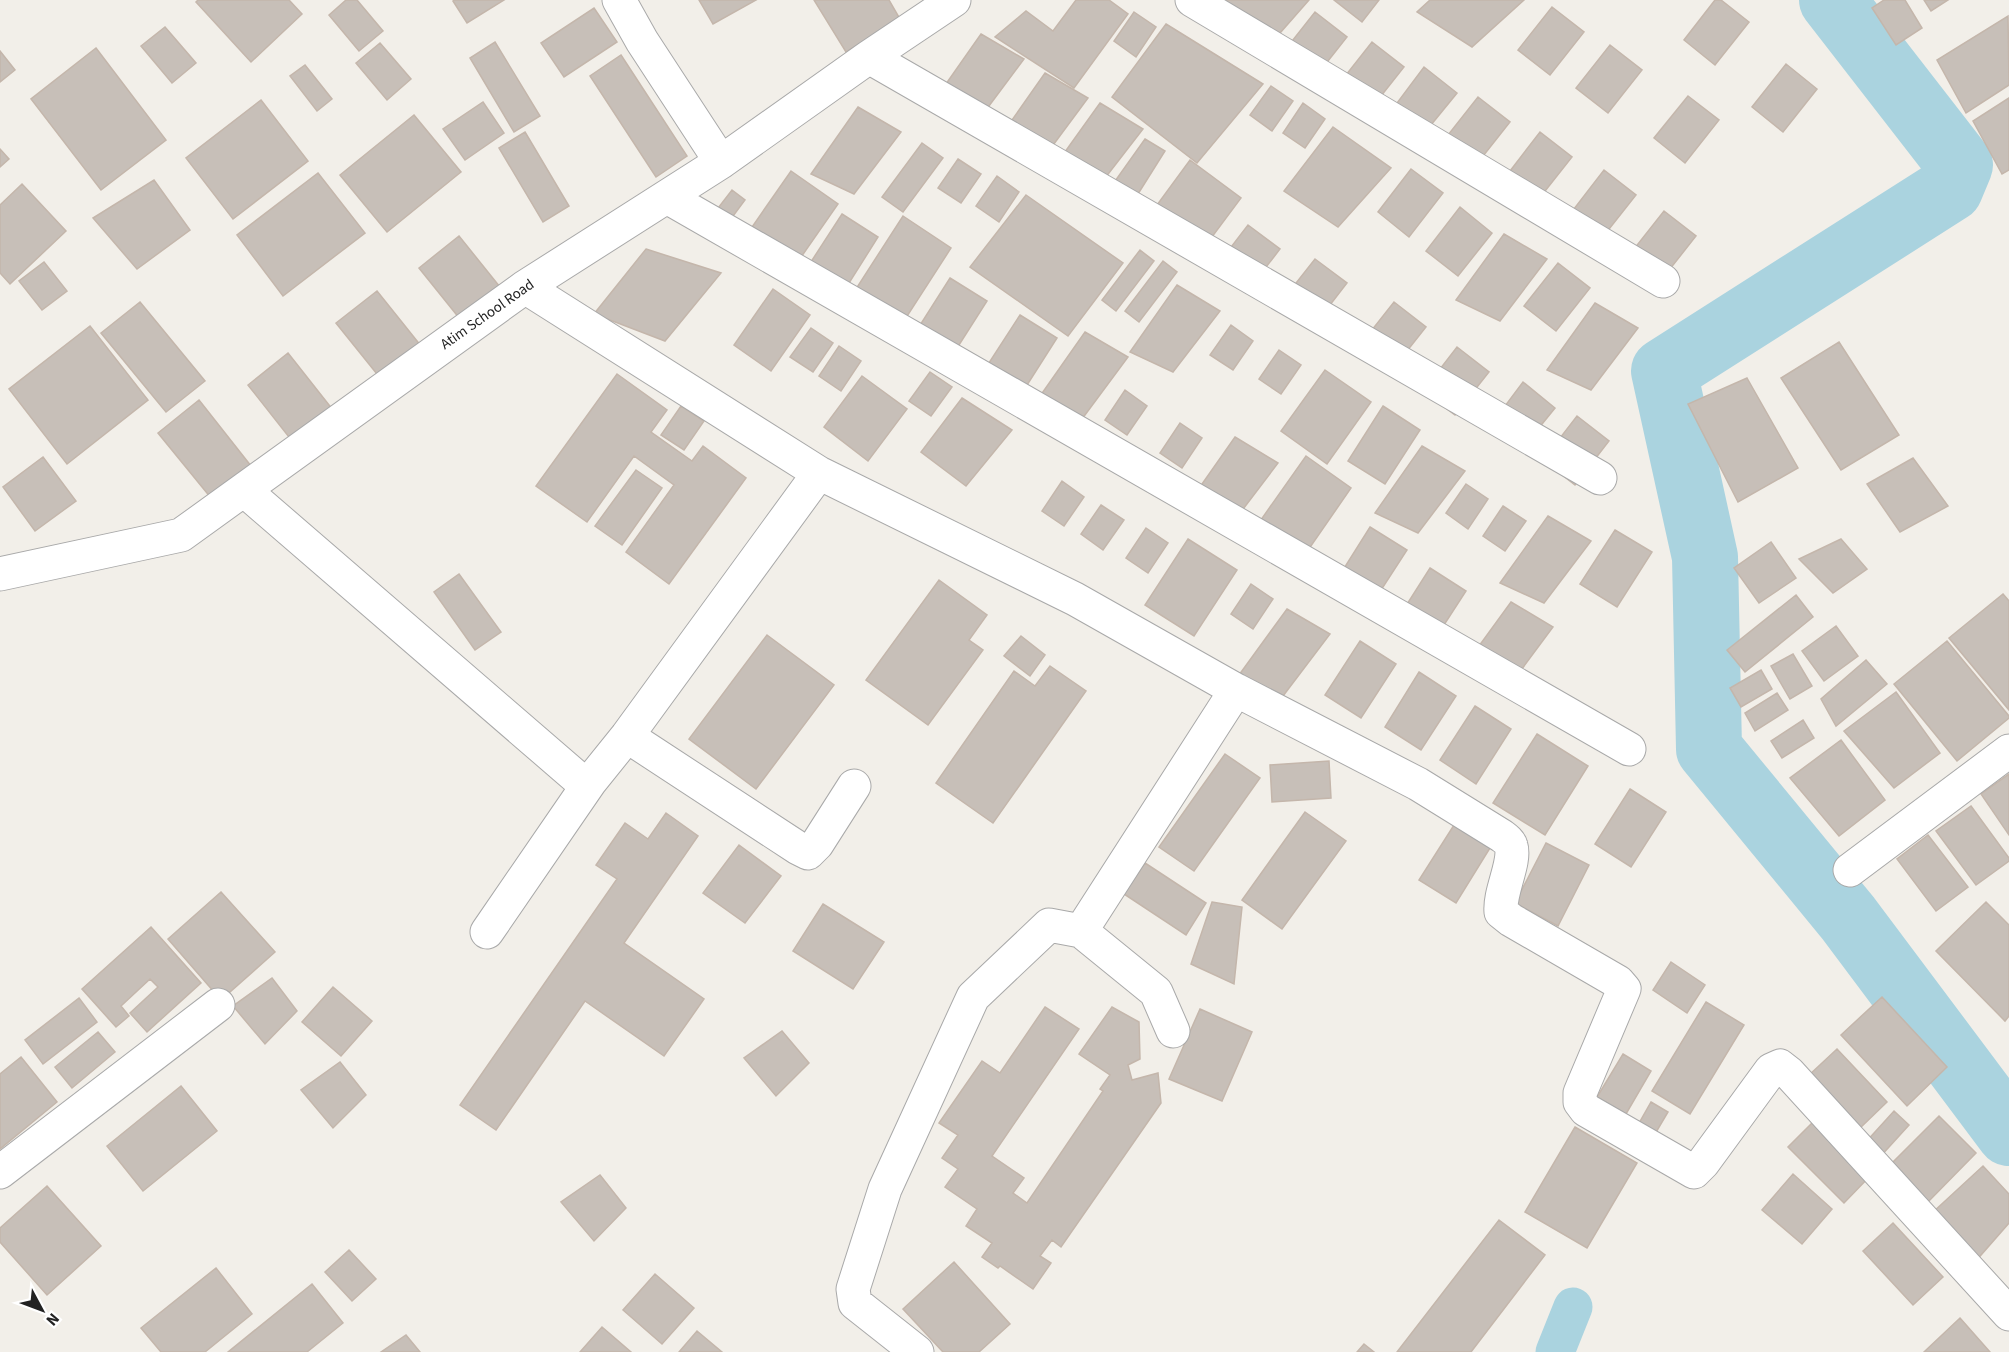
<svg xmlns="http://www.w3.org/2000/svg" width="2009" height="1352" viewBox="0 0 2009 1352" font-family="'Source Sans 3',sans-serif">
<style>
.lines{fill:none;stroke-linecap:round;stroke-linejoin:round}
.canal{stroke:#aad3df;stroke-width:39}
.river{stroke:#aad3df;stroke-width:66}
.building{fill:#c7bfb8;stroke:#c4b6ab;stroke-width:1.5}
.street-casing{stroke:#a9a9a9;stroke-width:35}
.street{stroke:#fff;stroke-width:33}
.labels{text-anchor:middle;stroke-width:4.5;stroke-linejoin:round;paint-order:stroke}
.street-label{font-size:15px;fill:#222;stroke:#fff}
</style>
<rect width="100%" height="100%" fill="#f2efe9"/>
<g class="lines">
<!-- canal -->
<path class="canal" d="M 1555,1352 L 1573,1307"/>
<!-- river -->
<path class="river" d="M 1832,0 L 1960,165 L 1950,189 L 1664,371 L 1705,557 L 1709,749 L 1848,918 L 2009,1133"/>
</g>
<!-- building -->
<path class="building" d="M 198,0 L 289,0 L 302,14 L 251,62 L 196,2 Z
M 346,0 L 357,0 L 383,31 L 359,51 L 329,15 Z
M 454,0 L 504,0 L 467,23 L 453,1 Z
M 699,0 L 756,0 L 713,24 Z
M 814,0 L 889,0 L 900,19 L 846,52 Z
M 1076,0 L 1109,0 L 1128,14 L 1074,88 L 995,37 L 1026,11 L 1053,31 Z
M 1227,0 L 1309,0 L 1280,33 L 1225,2 Z
M 1334,0 L 1379,0 L 1362,22 Z
M 1430,0 L 1524,0 L 1472,47 L 1417,12 Z
M 1715,0 L 1721,0 L 1749,22 L 1715,65 L 1684,40 Z
M 1884,0 L 1905,0 L 1922,28 L 1896,45 L 1872,8 Z
M 1924,0 L 1948,0 L 1931,11 Z
M 1552,7 L 1584,32 L 1550,75 L 1518,50 Z
M 594,8 L 617,42 L 564,77 L 541,43 Z
M 1134,12 L 1156,27 L 1136,57 L 1114,41 Z
M 1315,12 L 1347,37 L 1313,80 L 1281,55 Z
M 2008,16 L 2009,85 L 1966,113 L 1937,60 Z
M 1166,24 L 1263,84 L 1197,163 L 1112,97 Z
M 165,27 L 196,63 L 172,83 L 141,46 Z
M 981,34 L 1024,59 L 977,122 L 934,101 Z
M 495,42 L 540,116 L 514,132 L 470,58 Z
M 1372,42 L 1404,67 L 1370,110 L 1338,85 Z
M 380,43 L 411,79 L 387,100 L 356,63 Z
M 1610,45 L 1642,70 L 1608,113 L 1576,88 Z
M 96,48 L 166,140 L 101,190 L 31,99 Z
M 0,51 L 15,70 L 0,82 Z
M 621,55 L 687,156 L 656,177 L 590,76 Z
M 1786,64 L 1817,89 L 1783,132 L 1752,107 Z
M 305,65 L 332,99 L 317,111 L 290,76 Z
M 1424,67 L 1457,93 L 1422,136 L 1391,111 Z
M 1045,73 L 1088,98 L 1042,160 L 998,140 Z
M 1271,86 L 1293,101 L 1272,131 L 1250,115 Z
M 1688,96 L 1719,120 L 1685,163 L 1654,138 Z
M 1478,97 L 1510,122 L 1476,165 L 1444,140 Z
M 2009,98 L 2009,170 L 2002,174 L 1973,121 Z
M 261,100 L 308,161 L 233,219 L 186,158 Z
M 483,102 L 504,133 L 465,160 L 443,129 Z
M 1100,103 L 1143,129 L 1095,191 L 1052,170 Z
M 1303,103 L 1325,119 L 1305,148 L 1283,133 Z
M 858,107 L 901,132 L 854,194 L 811,174 Z
M 414,115 L 461,172 L 387,232 L 340,175 Z
M 1333,127 L 1391,168 L 1338,227 L 1284,191 Z
M 525,132 L 569,206 L 543,222 L 499,148 Z
M 1540,132 L 1572,157 L 1538,200 L 1507,175 Z
M 1145,139 L 1165,151 L 1126,213 L 1098,205 Z
M 922,143 L 943,158 L 903,212 L 882,197 Z
M 0,149 L 9,159 L 0,167 Z
M 958,159 L 981,174 L 961,203 L 938,188 Z
M 1190,160 L 1241,198 L 1194,261 L 1143,224 Z
M 1411,169 L 1443,193 L 1409,237 L 1378,212 Z
M 1604,170 L 1636,195 L 1602,238 L 1570,214 Z
M 791,171 L 838,204 L 790,273 L 743,240 Z
M 318,173 L 365,233 L 283,296 L 237,235 Z
M 997,176 L 1019,192 L 999,222 L 976,206 Z
M 154,180 L 190,230 L 137,269 L 93,218 Z
M 22,184 L 66,231 L 10,284 L 0,273 L 0,205 Z
M 732,190 L 745,200 L 722,231 L 708,221 Z
M 1026,195 L 1123,263 L 1068,336 L 970,267 Z
M 1460,207 L 1492,233 L 1458,276 L 1426,251 Z
M 1664,211 L 1696,236 L 1662,279 L 1630,254 Z
M 842,214 L 878,237 L 844,291 L 807,268 Z
M 903,216 L 951,248 L 902,324 L 854,292 Z
M 1248,225 L 1280,249 L 1246,293 L 1215,268 Z
M 1504,234 L 1547,259 L 1500,321 L 1456,300 Z
M 459,236 L 512,302 L 472,334 L 419,268 Z
M 646,249 L 721,273 L 665,341 L 594,314 Z
M 1140,250 L 1154,261 L 1116,311 L 1102,300 Z
M 1315,259 L 1347,283 L 1313,327 L 1281,302 Z
M 1163,261 L 1177,272 L 1139,322 L 1125,311 Z
M 44,262 L 67,291 L 42,310 L 19,281 Z
M 1558,263 L 1590,288 L 1556,331 L 1524,306 Z
M 950,278 L 987,301 L 952,356 L 915,333 Z
M 1177,285 L 1220,311 L 1173,372 L 1130,352 Z
M 773,289 L 810,315 L 771,371 L 734,345 Z
M 377,291 L 429,356 L 389,389 L 336,323 Z
M 140,302 L 205,381 L 166,412 L 101,333 Z
M 1394,302 L 1426,327 L 1392,370 L 1360,345 Z
M 1595,303 L 1638,328 L 1591,390 L 1547,370 Z
M 1020,315 L 1057,338 L 1022,393 L 985,369 Z
M 1231,325 L 1253,341 L 1233,370 L 1210,355 Z
M 90,326 L 148,400 L 67,464 L 9,389 Z
M 811,328 L 833,343 L 813,372 L 790,357 Z
M 1085,332 L 1128,357 L 1082,419 L 1038,399 Z
M 1839,342 L 1899,435 L 1841,470 L 1781,378 Z
M 839,346 L 861,361 L 841,391 L 819,376 Z
M 1457,347 L 1489,372 L 1455,415 L 1423,391 Z
M 1279,350 L 1301,365 L 1281,394 L 1259,379 Z
M 288,353 L 340,419 L 300,451 L 248,385 Z
M 1325,370 L 1371,402 L 1327,464 L 1281,431 Z
M 930,372 L 952,387 L 931,416 L 909,401 Z
M 617,374 L 667,410 L 651,432 L 692,461 L 703,446 L 746,478 L 669,584 L 626,552 L 674,485 L 634,456 L 587,522 L 536,486 Z
M 862,376 L 907,409 L 868,461 L 824,427 Z
M 1747,378 L 1798,468 L 1738,502 L 1688,404 Z
M 1523,382 L 1555,408 L 1521,450 L 1490,426 Z
M 1125,390 L 1147,406 L 1127,435 L 1105,420 Z
M 962,398 L 1012,430 L 966,486 L 921,452 Z
M 199,400 L 251,466 L 211,498 L 158,433 Z
M 681,406 L 704,421 L 684,450 L 661,435 Z
M 1383,406 L 1420,430 L 1385,484 L 1348,461 Z
M 1577,416 L 1609,441 L 1575,485 L 1543,460 Z
M 1180,423 L 1202,438 L 1182,468 L 1160,453 Z
M 1235,437 L 1278,463 L 1231,525 L 1188,504 Z
M 1422,446 L 1465,471 L 1418,533 L 1375,513 Z
M 1306,456 L 1351,488 L 1304,556 L 1258,524 Z
M 43,457 L 76,501 L 35,531 L 3,487 Z
M 1913,458 L 1948,506 L 1900,532 L 1867,484 Z
M 636,470 L 662,488 L 622,545 L 595,526 Z
M 1062,481 L 1084,497 L 1064,526 L 1042,511 Z
M 1466,484 L 1488,499 L 1468,529 L 1446,513 Z
M 1101,505 L 1124,520 L 1103,550 L 1081,534 Z
M 1503,506 L 1526,521 L 1505,551 L 1483,536 Z
M 1548,516 L 1591,541 L 1544,603 L 1500,583 Z
M 1370,527 L 1407,550 L 1372,604 L 1336,581 Z
M 1146,528 L 1168,543 L 1148,573 L 1126,558 Z
M 1615,530 L 1652,552 L 1617,607 L 1580,584 Z
M 1188,539 L 1237,570 L 1194,636 L 1145,605 Z
M 1841,539 L 1867,569 L 1833,593 L 1799,559 Z
M 1771,542 L 1796,578 L 1759,603 L 1734,568 Z
M 1430,568 L 1466,591 L 1431,645 L 1395,623 Z
M 459,574 L 501,632 L 475,650 L 434,592 Z
M 939,580 L 987,615 L 969,640 L 983,650 L 928,725 L 866,680 Z
M 1251,584 L 1273,599 L 1253,629 L 1231,614 Z
M 2003,594 L 2009,601 L 2009,710 L 1949,638 Z
M 1796,595 L 1813,617 L 1745,672 L 1727,650 Z
M 1511,602 L 1553,627 L 1507,689 L 1463,668 Z
M 1287,609 L 1330,634 L 1283,696 L 1239,675 Z
M 1836,626 L 1858,656 L 1824,681 L 1802,651 Z
M 767,635 L 834,685 L 756,789 L 689,739 Z
M 1021,636 L 1045,655 L 1030,676 L 1004,656 Z
M 1360,641 L 1396,664 L 1361,718 L 1325,695 Z
M 1947,641 L 2009,716 L 2009,718 L 1957,761 L 1894,684 Z
M 1793,654 L 1812,686 L 1790,699 L 1771,666 Z
M 1866,660 L 1887,684 L 1836,726 L 1821,699 Z
M 1050,666 L 1086,691 L 993,823 L 936,783 L 1014,671 L 1035,686 Z
M 1761,670 L 1772,689 L 1741,707 L 1730,688 Z
M 1419,672 L 1456,696 L 1421,750 L 1385,727 Z
M 1896,692 L 1940,753 L 1894,788 L 1844,731 Z
M 1777,693 L 1788,710 L 1755,731 L 1745,713 Z
M 1475,706 L 1511,729 L 1476,784 L 1440,760 Z
M 1803,720 L 1814,738 L 1782,758 L 1771,741 Z
M 1537,734 L 1588,766 L 1545,835 L 1493,803 Z
M 1841,740 L 1885,800 L 1839,836 L 1790,778 Z
M 1225,754 L 1260,778 L 1194,871 L 1159,847 Z
M 1329,761 L 1331,798 L 1272,802 L 1270,765 Z
M 2009,774 L 2009,835 L 1981,794 Z
M 1630,789 L 1666,812 L 1631,867 L 1595,844 Z
M 1971,806 L 2009,858 L 2009,861 L 1976,885 L 1936,831 Z
M 1305,812 L 1346,841 L 1282,929 L 1242,900 Z
M 666,813 L 698,836 L 624,943 L 704,999 L 664,1056 L 585,1001 L 496,1130 L 460,1105 L 617,879 L 596,865 L 625,823 L 648,839 Z
M 1454,825 L 1490,848 L 1456,903 L 1419,880 Z
M 1928,835 L 1968,887 L 1936,911 L 1897,859 Z
M 1546,843 L 1589,865 L 1558,926 L 1515,903 Z
M 739,845 L 781,876 L 745,923 L 703,893 Z
M 1145,863 L 1206,903 L 1186,935 L 1124,894 Z
M 221,892 L 275,952 L 221,1000 L 168,939 Z
M 1212,902 L 1242,907 L 1234,984 L 1191,964 Z
M 1986,902 L 2009,925 L 2009,1016 L 2005,1021 L 1936,951 Z
M 823,904 L 884,942 L 853,989 L 793,951 Z
M 151,927 L 201,983 L 147,1032 L 130,1013 L 158,987 L 150,979 L 121,1006 L 129,1016 L 116,1027 L 82,989 Z
M 1671,962 L 1705,985 L 1687,1013 L 1653,990 Z
M 272,978 L 297,1011 L 265,1044 L 233,1006 Z
M 333,987 L 372,1021 L 341,1056 L 302,1022 Z
M 1882,997 L 1947,1067 L 1907,1106 L 1841,1035 Z
M 79,998 L 97,1022 L 43,1064 L 25,1040 Z
M 1706,1002 L 1744,1025 L 1690,1114 L 1652,1091 Z
M 1045,1007 L 1079,1029 L 992,1156 L 1024,1178 L 1013,1193 L 1027,1203 L 1103,1091 L 1100,1089 L 1110,1075 L 1079,1054 L 1112,1007 L 1139,1022 L 1140,1059 L 1128,1065 L 1132,1080 L 1158,1073 L 1161,1103 L 1061,1247 L 1052,1240 L 1040,1256 L 1051,1263 L 1033,1289 L 1000,1266 L 998,1268 L 982,1257 L 992,1243 L 966,1226 L 977,1209 L 945,1187 L 958,1169 L 942,1158 L 958,1135 L 939,1123 L 982,1061 L 1000,1073 Z
M 1200,1009 L 1252,1032 L 1222,1101 L 1169,1079 Z
M 782,1031 L 809,1063 L 776,1096 L 744,1058 Z
M 98,1032 L 115,1052 L 72,1088 L 55,1067 Z
M 1837,1049 L 1887,1102 L 1857,1131 L 1807,1077 Z
M 1623,1054 L 1651,1071 L 1626,1114 L 1597,1097 Z
M 21,1057 L 57,1102 L 0,1149 L 0,1074 Z
M 340,1062 L 366,1095 L 333,1128 L 301,1090 Z
M 181,1086 L 217,1131 L 143,1191 L 107,1146 Z
M 1651,1102 L 1668,1112 L 1655,1134 L 1638,1125 Z
M 1894,1111 L 1909,1125 L 1880,1157 L 1865,1143 Z
M 1939,1116 L 1976,1153 L 1927,1203 L 1889,1166 Z
M 1816,1119 L 1872,1174 L 1844,1203 L 1788,1147 Z
M 1575,1127 L 1637,1163 L 1587,1248 L 1525,1212 Z
M 1983,1166 L 2009,1194 L 2009,1223 L 1974,1263 L 1932,1213 Z
M 1793,1174 L 1832,1209 L 1802,1244 L 1762,1210 Z
M 600,1175 L 626,1208 L 594,1241 L 561,1202 Z
M 47,1186 L 101,1246 L 47,1295 L 0,1242 L 0,1228 Z
M 1499,1220 L 1545,1255 L 1471,1352 L 1397,1352 Z
M 1893,1223 L 1943,1277 L 1913,1305 L 1863,1251 Z
M 349,1250 L 376,1279 L 352,1301 L 325,1272 Z
M 954,1262 L 1010,1324 L 979,1352 L 943,1352 L 903,1309 Z
M 216,1268 L 252,1314 L 205,1352 L 161,1352 L 141,1328 Z
M 655,1274 L 694,1308 L 662,1344 L 623,1310 Z
M 312,1284 L 343,1323 L 307,1352 L 228,1352 Z
M 1960,1318 L 1990,1352 L 1924,1352 Z
M 602,1327 L 631,1352 L 580,1352 Z
M 697,1331 L 722,1352 L 679,1352 Z
M 406,1335 L 420,1352 L 381,1352 Z
M 1364,1344 L 1374,1352 L 1357,1352 Z"/>
<g class="lines">
<defs>
<path id="street" d="M 619,0 L 642,41 L 721,162
M 1192,0 L 1663,281
M 869,57 L 1600,478
M 667,197 L 1629,749
M 525,287 L 819,473 L 1075,599 L 1236,690 L 1418,784 L 1502,836 C 1506,839 1510,842 1511,846 C 1516,862 1499,892 1501,912 L 1511,920 L 1618,982 L 1624,989 L 1580,1093 L 1580,1102 L 1586,1110 L 1694,1172 L 1703,1163 L 1771,1070 L 1780,1066 L 1789,1073 L 2009,1314
M 244,490 L 582,782 L 590,782 L 627,736 L 819,473
M 0,574 L 181,535 L 525,287 L 721,162 L 869,57 L 954,0
M 627,736 L 798,848 L 808,853 L 817,844 L 854,786
M 1850,870 L 2009,751
M 487,932 L 590,782
M 1173,1031 L 1156,992 L 1081,931 L 1236,690
M 0,1172 L 218,1005
M 917,1352 L 855,1303 L 853,1289 L 885,1189 L 973,997 L 1049,925 L 1081,931"/>
</defs>
<!-- street casing -->
<use href="#street" class="street-casing"/>
<!-- street -->
<use href="#street" class="street"/>
</g>
<g class="labels">
<!-- street labels -->
<g class="street-label">
<text transform="translate(487 314) rotate(-35)" y="5">Atim School Road</text>
</g>
</g>
<!-- north arrow -->
<g transform="translate(42 1310) rotate(131)" stroke="#ffffff" stroke-width="4.5" paint-order="stroke">
<path d="M0-4.5L10 22L0 15L-10 22Z" fill="#222222"/>
<text y="-9" font-size="16" font-weight="bold" text-anchor="middle" fill="#222222">N</text>
</g>
</svg>
